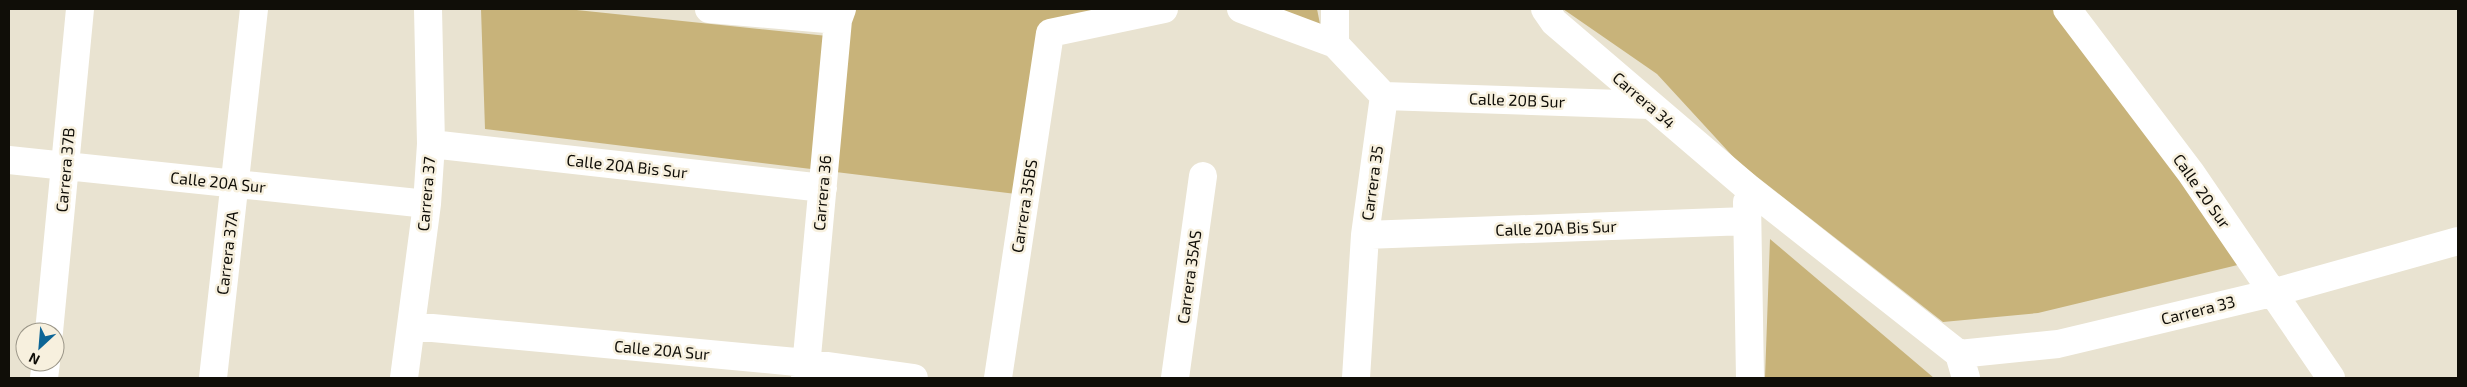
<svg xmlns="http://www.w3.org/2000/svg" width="2467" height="387" viewBox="0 0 2467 387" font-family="'Exo 2',sans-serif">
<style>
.green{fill:#c8b37a}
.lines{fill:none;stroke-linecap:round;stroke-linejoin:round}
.street{stroke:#fff;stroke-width:28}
.labels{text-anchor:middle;stroke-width:5;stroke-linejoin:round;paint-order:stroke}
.street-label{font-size:16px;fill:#100e08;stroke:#f7f0de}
</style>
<rect width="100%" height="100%" fill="#e9e3d1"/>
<!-- green -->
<path class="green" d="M 481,9 L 567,9 L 847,38 L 854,9 L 1122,9 L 1041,30 L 1016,194 L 485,129 Z
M 1266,9 L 1317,9 L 1321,29 Z
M 1563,9 L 2063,9 L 2246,263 L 2038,313 L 1943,322 L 1738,162 L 1657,74 Z
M 1770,239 L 1934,378 L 1765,378 Z"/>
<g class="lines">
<!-- street -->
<path class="street" d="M 709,9 L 838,20
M 1241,9 L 1335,44
M 1335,9 L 1335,44 L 1384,96
M 1545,9 L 1554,22 L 1747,187 L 1959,354
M 2067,9 L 2191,173 L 2331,378
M 1384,96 L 1650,105
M 431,144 L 823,188
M 9,160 L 427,204
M 1747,202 L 1750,378
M 1365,235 L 1747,221
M 411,326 L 807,363 L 914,378
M 49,332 L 80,9
M 1959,354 L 2058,344 L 2272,293 L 2458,241
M 1959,354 L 1966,378
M 44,378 L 46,362
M 213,378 L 254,9
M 404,378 L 427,204 L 431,144 L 428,9
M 805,378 L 838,20 L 842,9
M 998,378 L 1050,33 L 1164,9
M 1175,378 L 1203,176
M 1356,378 L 1365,235 L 1384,96"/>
</g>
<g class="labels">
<!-- street labels -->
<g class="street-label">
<text transform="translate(1517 100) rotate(2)" y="6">Calle 20B Sur</text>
<text transform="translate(1644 100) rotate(41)" y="6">Carrera 34</text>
<text transform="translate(627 166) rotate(6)" y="6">Calle 20A Bis Sur</text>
<text transform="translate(65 170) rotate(-85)" y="6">Carrera 37B</text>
<text transform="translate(218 182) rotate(6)" y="6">Calle 20A Sur</text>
<text transform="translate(1372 183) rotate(-82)" y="6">Carrera 35</text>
<text transform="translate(2202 191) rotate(55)" y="6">Calle 20 Sur</text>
<text transform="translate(822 193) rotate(-85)" y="6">Carrera 36</text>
<text transform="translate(426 194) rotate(-85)" y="6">Carrera 37</text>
<text transform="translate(1024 206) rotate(-81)" y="6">Carrera 35BS</text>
<text transform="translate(1556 228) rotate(-2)" y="6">Calle 20A Bis Sur</text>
<text transform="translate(227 253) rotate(-83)" y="6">Carrera 37A</text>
<text transform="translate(1189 277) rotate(-82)" y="6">Carrera 35AS</text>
<text transform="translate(2198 310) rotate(-14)" y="6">Carrera 33</text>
<text transform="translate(662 350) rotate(5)" y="6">Calle 20A Sur</text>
</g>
</g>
<!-- border -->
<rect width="2467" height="387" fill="none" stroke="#100e08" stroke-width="20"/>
<!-- north arrow -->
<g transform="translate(40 347) rotate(206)"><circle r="24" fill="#f7f0de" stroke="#9b9688"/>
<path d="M0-4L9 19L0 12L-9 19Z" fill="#0c6596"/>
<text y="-8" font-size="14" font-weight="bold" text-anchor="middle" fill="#100e08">N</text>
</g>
</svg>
